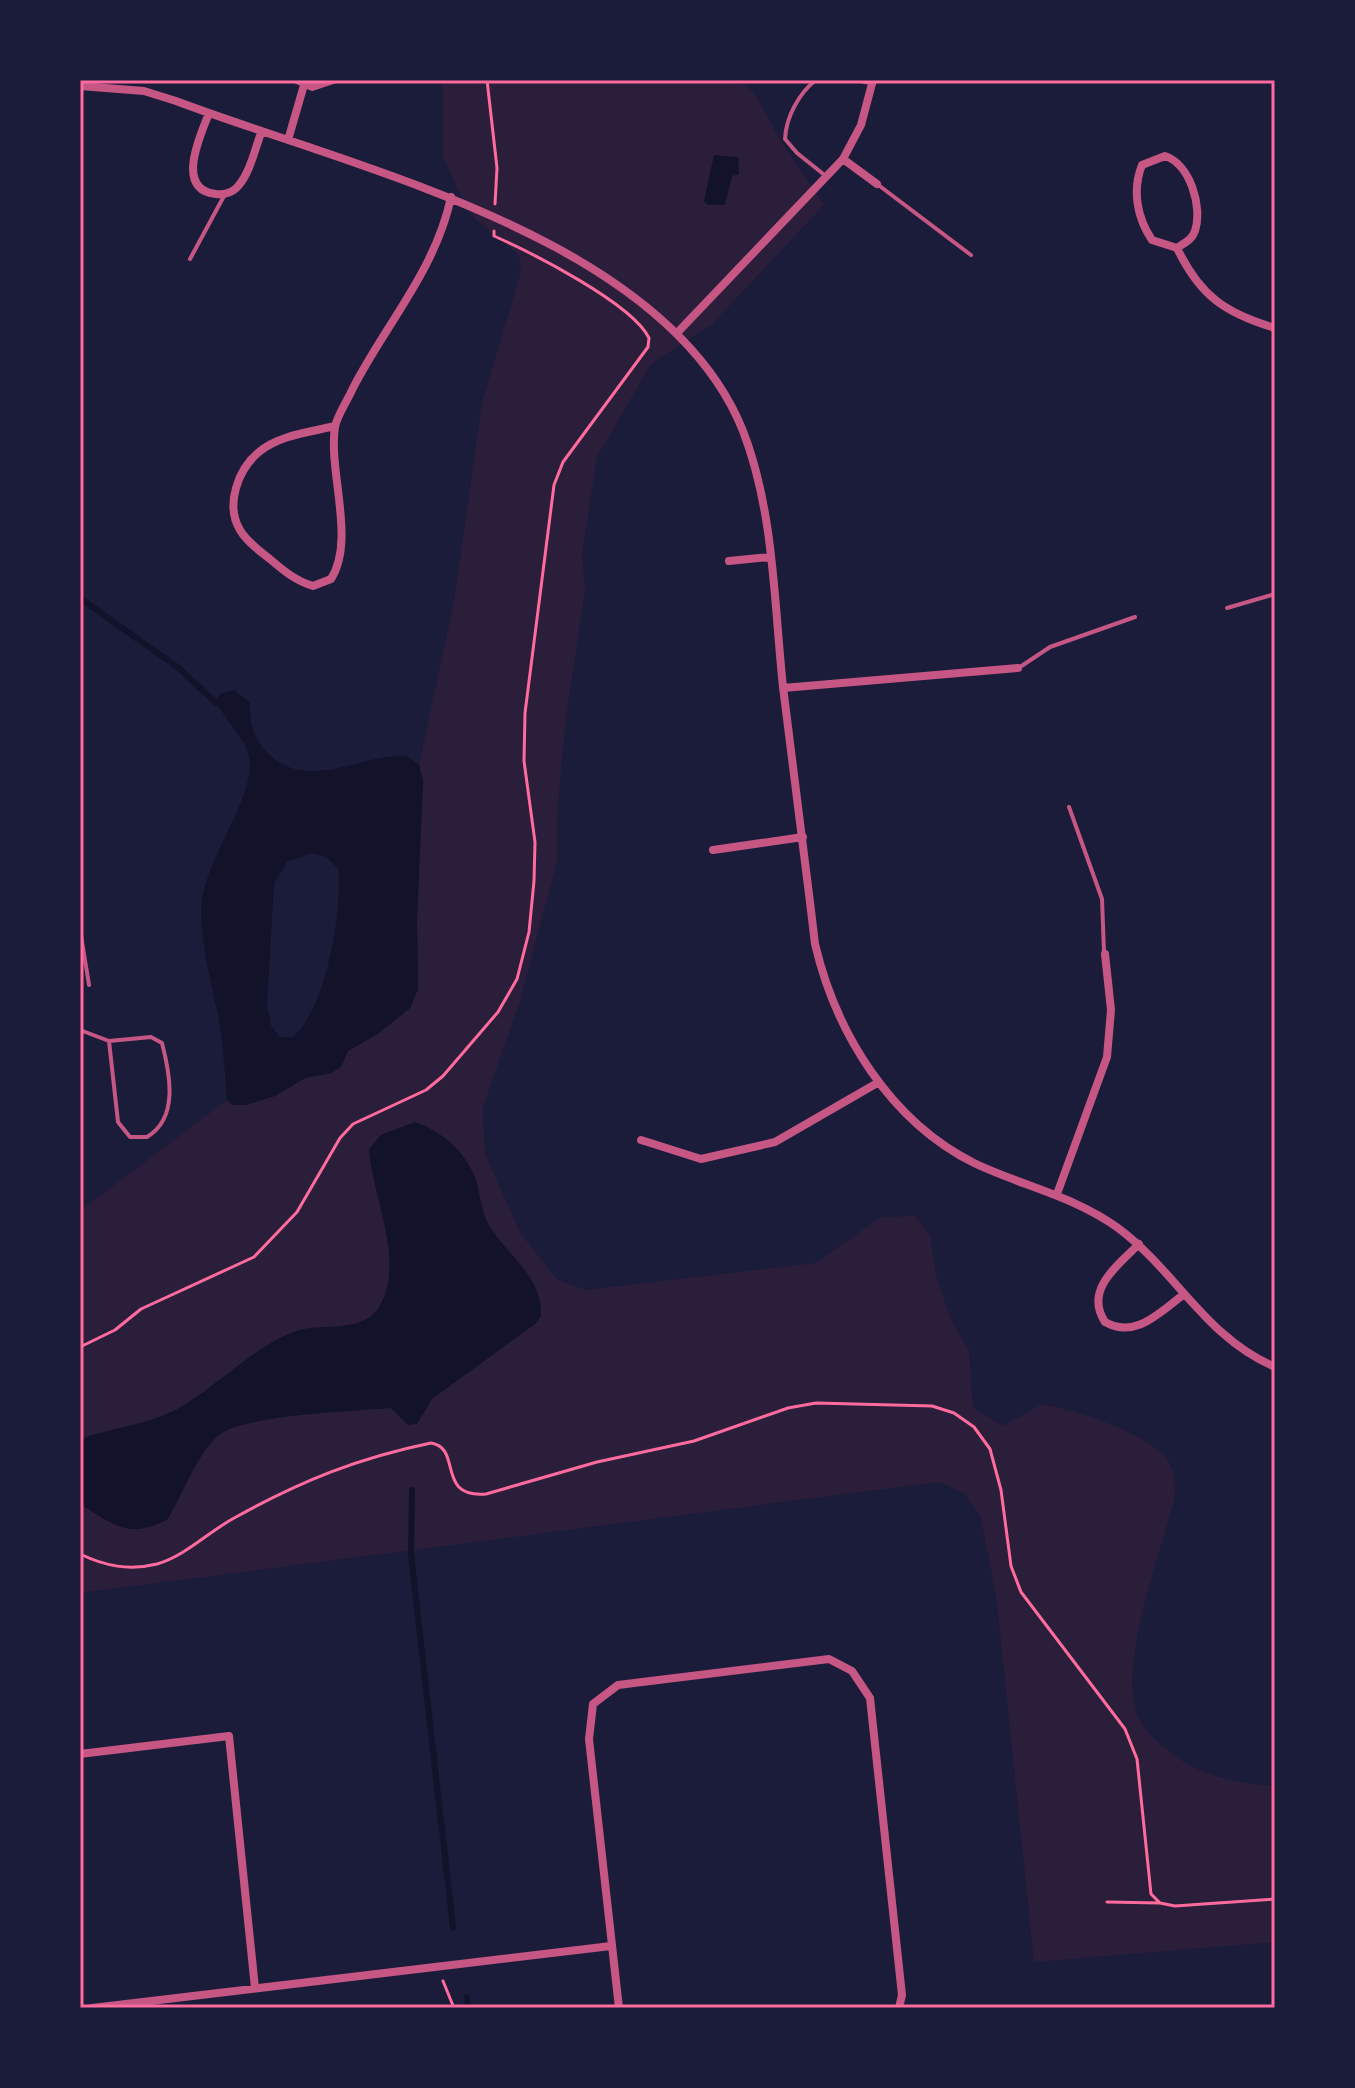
<svg xmlns="http://www.w3.org/2000/svg" width="1355" height="2088" viewBox="0 0 1355 2088" font-family="Bitter,serif">
<style>
.green{fill:#2a1e3b}
.water{fill:#12122b;fill-rule:evenodd}
.lines{fill:none;stroke-linecap:round;stroke-linejoin:round}
.stream{stroke:#12122b;stroke-width:6}
.path{stroke:#ff6b9d;stroke-width:3}
.service{stroke:#c65784;stroke-width:4}
.minor{stroke:#c65784;stroke-width:8}
.neatline{fill:none;stroke:#ff6b9d;stroke-width:3}
</style>
<rect width="100%" height="100%" fill="#1b1b3a"/>
<!-- green -->
<path class="green" d="M 443,80 L 738,80 L 755,94 L 782,143 L 824,205 L 712,324 L 651,364 L 597,457 L 582,554 L 585,590 L 566,717 L 557,814 L 557,861 L 520,1001 L 483,1107 L 485,1154 L 521,1234 L 557,1279 L 585,1290 L 816,1263 L 881,1217 L 915,1216 L 930,1235 L 936,1276 L 952,1322 L 969,1350 L 973,1408 L 1003,1426 L 1042,1404 C 1077,1411 1144,1431 1167,1459 C 1176,1472 1175,1487 1174,1501 C 1160,1553 1117,1669 1138,1717 C 1145,1732 1159,1743 1171,1753 C 1199,1775 1240,1785 1275,1786 L 1275,1942 L 1034,1962 L 996,1594 L 980,1515 L 964,1493 L 939,1482 L 80,1593 L 80,1211 L 227,1100 L 233,1105 L 275,1096 L 305,1078 L 331,1073 L 341,1067 L 348,1051 L 379,1033 L 410,1008 L 418,989 L 417,920 L 423,781 L 419,765 L 454,601 L 482,403 L 521,272 L 519,255 L 474,218 L 460,194 L 443,156 Z"/>
<!-- water -->
<path class="water" d="M 714,155 L 738,157 L 739,174 L 732,176 L 725,205 L 708,205 L 704,201 Z
M 234,690 L 250,703 C 249,723 253,739 269,754 C 309,793 362,753 407,756 L 419,765 L 423,781 L 417,920 L 418,989 L 410,1008 L 379,1033 L 348,1051 L 341,1067 L 331,1073 L 305,1078 L 275,1096 L 246,1105 L 233,1105 L 227,1100 C 225,1078 224,1055 221,1033 C 215,994 202,953 201,913 C 200,859 266,789 246,747 C 238,731 224,718 216,701 L 220,694 ZM 312,853 L 326,857 L 338,868 C 343,910 326,1009 293,1037 L 280,1037 L 271,1026 L 267,1005 L 274,883 L 287,862 Z
M 415,1122 C 442,1131 467,1153 476,1180 C 481,1197 481,1213 490,1227 C 510,1258 542,1276 541,1316 L 535,1324 L 432,1399 L 417,1424 L 408,1425 L 391,1408 C 356,1411 243,1415 219,1435 C 195,1456 184,1493 167,1520 C 128,1539 114,1525 80,1504 L 80,1439 C 114,1427 154,1424 184,1405 C 222,1382 255,1346 296,1331 C 320,1323 360,1333 377,1310 C 408,1266 372,1197 369,1149 L 381,1135 Z"/>
<g class="lines">
<!-- stream -->
<path class="stream" d="M 80,598 L 180,669 L 216,703
M 412,1490 L 411,1554 L 453,1928
M 467,1997 L 468,2008"/>
<!-- path -->
<path class="path" d="M 487,80 L 497,168 L 495,204
M 80,1347 L 115,1330 L 141,1309 L 254,1257 L 297,1212 L 340,1138 L 353,1124 L 426,1090 L 443,1076 L 498,1012 L 517,979 L 529,932 L 534,881 L 535,842 L 524,761 L 525,713 L 554,485 L 563,462 L 648,347 L 649,338 C 632,303 530,252 494,236 L 494,231
M 80,1554 C 105,1566 129,1571 157,1564 C 187,1555 209,1531 236,1517 C 301,1481 358,1458 431,1443 C 463,1448 435,1498 486,1494 L 597,1462 L 694,1441 L 788,1408 L 816,1403 L 932,1406 L 954,1413 L 974,1427 L 990,1449 L 1001,1490 L 1011,1566 L 1021,1592 L 1125,1729 L 1137,1759 L 1151,1894 L 1160,1903 L 1175,1906 L 1275,1899
M 1107,1902 L 1160,1903
M 443,1981 L 454,2008"/>
<!-- service -->
<path class="service" d="M 816,80 C 799,93 786,117 785,139 L 797,153 L 827,177
M 856,80 L 870,83
M 877,184 L 971,255
M 190,259 L 224,196
M 1227,608 L 1275,594
M 1020,667 L 1050,647 L 1135,617
M 1069,807 L 1102,899 L 1104,952
M 80,929 L 89,985
M 80,1030 L 109,1041 L 151,1037 L 162,1043 C 170,1074 179,1118 147,1137 L 130,1137 L 118,1122 L 109,1041"/>
<!-- minor -->
<path class="minor" d="M 297,80 L 312,87 L 333,80
M 80,86 L 144,91 L 176,101 C 353,168 666,237 743,431 C 774,511 774,602 783,687 C 793,772 805,858 815,944 C 836,1033 890,1121 974,1163 C 1022,1186 1074,1196 1118,1228 C 1176,1271 1206,1338 1275,1367
M 209,113 C 201,134 174,190 216,194 C 225,195 234,192 239,185 C 250,172 255,149 261,133
M 288,140 L 304,85
M 1165,156 C 1190,164 1203,207 1195,231 C 1192,240 1184,243 1177,248 L 1152,240 C 1137,218 1132,190 1142,165 Z
M 843,159 L 877,184
M 1177,248 C 1200,296 1225,313 1275,328
M 677,333 L 843,159 L 861,125 L 873,80
M 335,426 C 311,432 279,435 259,452 C 238,469 225,505 240,530 C 247,542 260,551 271,560 C 284,571 296,581 313,586 L 331,579 C 356,540 328,471 335,427 C 337,415 348,400 353,388 C 386,324 436,269 451,197
M 729,561 L 770,557
M 783,688 L 1018,668
M 713,850 L 803,837
M 641,1140 L 701,1159 L 775,1142 L 879,1082
M 1057,1194 L 1107,1057 L 1111,1010 L 1105,954
M 1139,1244 C 1117,1266 1084,1290 1105,1322 C 1135,1339 1159,1313 1183,1295
M 80,1754 L 229,1736 L 255,1988
M 92,2008 L 611,1946
M 619,2008 L 589,1739 L 593,1704 L 618,1685 L 829,1659 L 852,1671 L 870,1698 L 902,1995 L 899,2008"/>
</g>
<!-- border -->
<rect width="1355" height="2088" fill="none" stroke="#1b1b3a" stroke-width="164"/>
<rect x="82" y="82" width="1191" height="1924" class="neatline"/>
</svg>
